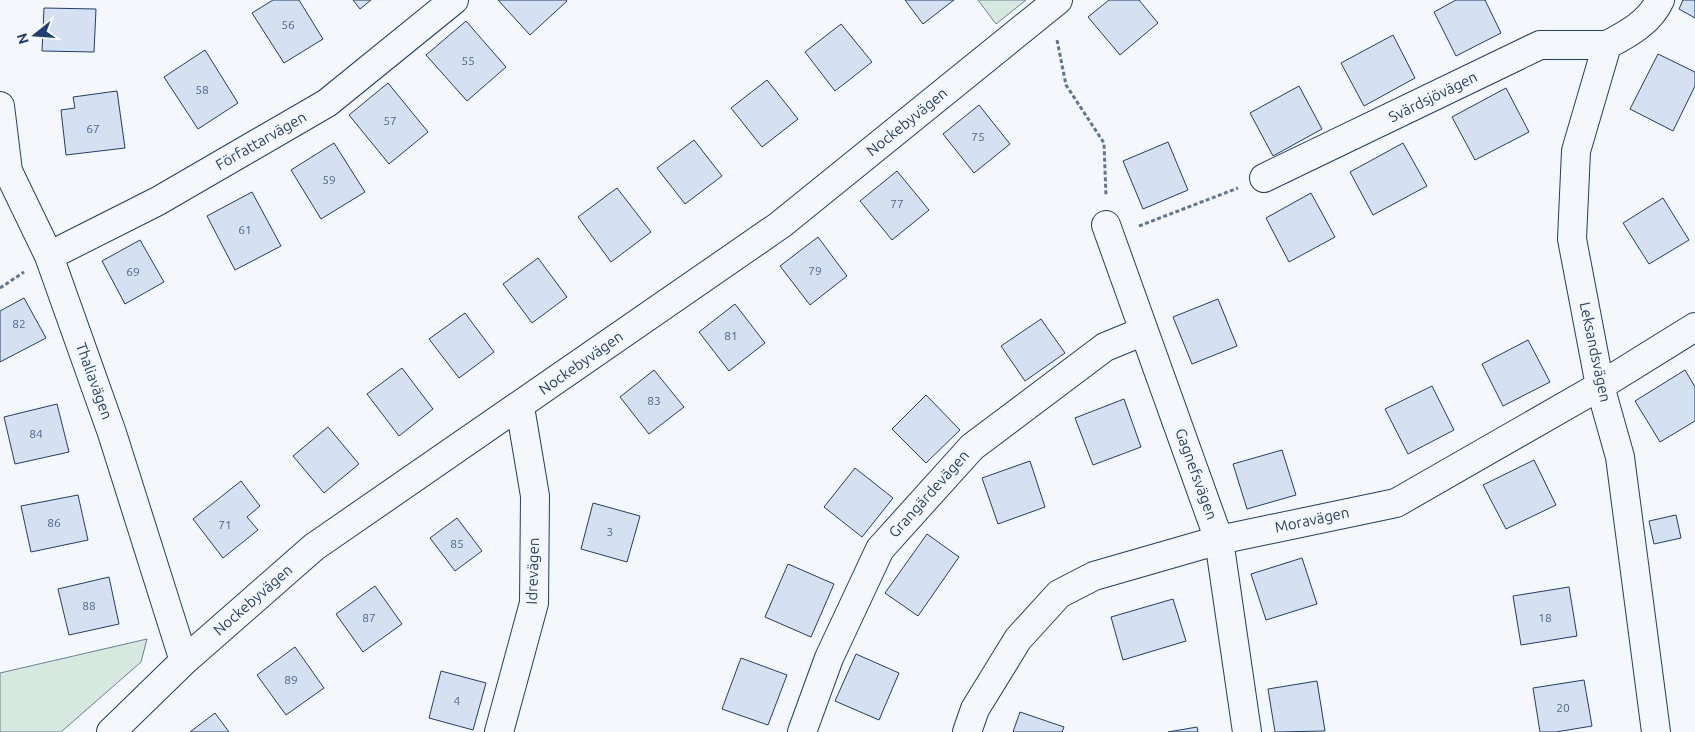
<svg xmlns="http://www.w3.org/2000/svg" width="1695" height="732" viewBox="0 0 1695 732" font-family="Ubuntu,sans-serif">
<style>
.green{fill:#d7e8df;stroke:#687fa3}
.building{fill:#d5e0f0;stroke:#1d3f73}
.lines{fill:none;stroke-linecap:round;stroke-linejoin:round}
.minor-casing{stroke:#1d3f73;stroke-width:30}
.path{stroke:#5e769c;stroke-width:3;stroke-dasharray:4 2.5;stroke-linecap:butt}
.minor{stroke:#f4f7fb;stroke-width:28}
.labels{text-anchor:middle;stroke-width:4;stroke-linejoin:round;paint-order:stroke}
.number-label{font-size:12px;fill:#4b6792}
.street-label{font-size:15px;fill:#1d3f73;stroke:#f4f7fb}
</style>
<rect width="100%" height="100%" fill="#f4f7fb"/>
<!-- green -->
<path class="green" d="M 978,0 L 1026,0 L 996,24 Z
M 147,639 L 141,662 L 61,732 L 0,732 L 0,673 Z"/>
<!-- building -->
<path class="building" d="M 273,0 L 299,0 L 323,39 L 284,63 L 252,13 Z
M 353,0 L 371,0 L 360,9 Z
M 498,0 L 566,0 L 567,1 L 530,35 Z
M 905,0 L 954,0 L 923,24 Z
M 1109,0 L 1139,0 L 1158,23 L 1120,55 L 1088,17 Z
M 1456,0 L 1485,0 L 1501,33 L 1456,56 L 1434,12 Z
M 1683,0 L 1695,0 L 1695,18 L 1679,9 Z
M 44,8 L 96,9 L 94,52 L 42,51 Z
M 466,21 L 506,67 L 467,101 L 426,55 Z
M 841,24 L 872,62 L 835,91 L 805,52 Z
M 1393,35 L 1415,78 L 1364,106 L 1341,63 Z
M 205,50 L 238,103 L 198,129 L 164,77 Z
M 1658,54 L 1695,72 L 1695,86 L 1673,131 L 1630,109 Z
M 767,80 L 798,119 L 762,147 L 731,108 Z
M 388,83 L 428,132 L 389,164 L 349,115 Z
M 1299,86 L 1322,129 L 1273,156 L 1250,113 Z
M 1506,88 L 1529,132 L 1475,160 L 1452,117 Z
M 117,91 L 125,148 L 66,155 L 61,110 L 75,108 L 73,97 Z
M 979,105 L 1010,144 L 974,173 L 943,134 Z
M 694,140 L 722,176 L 685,204 L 657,168 Z
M 1168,142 L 1188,190 L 1143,209 L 1123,161 Z
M 334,143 L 365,192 L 321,219 L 291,170 Z
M 1403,143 L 1427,186 L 1373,215 L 1350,172 Z
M 897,171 L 929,210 L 892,240 L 860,201 Z
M 617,188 L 651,232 L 611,262 L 578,217 Z
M 252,192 L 281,246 L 235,270 L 207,216 Z
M 1311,193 L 1335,237 L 1289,262 L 1266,218 Z
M 1663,198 L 1689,240 L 1649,264 L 1623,223 Z
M 818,237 L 847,276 L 810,305 L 780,266 Z
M 140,240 L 164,282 L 125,304 L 102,261 Z
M 538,258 L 567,297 L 532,323 L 503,284 Z
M 24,298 L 46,338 L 0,362 L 0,311 Z
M 1218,299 L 1237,346 L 1192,364 L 1173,317 Z
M 735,304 L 765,343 L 729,371 L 699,332 Z
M 465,313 L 494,352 L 459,378 L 429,339 Z
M 1041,319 L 1065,353 L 1025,381 L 1001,346 Z
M 1528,340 L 1550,382 L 1503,406 L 1482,364 Z
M 402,368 L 433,409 L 399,436 L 367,394 Z
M 654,370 L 684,407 L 649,434 L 620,397 Z
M 1685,370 L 1695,387 L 1695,421 L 1660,442 L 1635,401 Z
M 1432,386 L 1454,430 L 1408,454 L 1385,409 Z
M 926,395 L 960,430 L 926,463 L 892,429 Z
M 1124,399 L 1141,447 L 1093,465 L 1075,418 Z
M 57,404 L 69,452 L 15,464 L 4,417 Z
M 328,427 L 359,464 L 324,493 L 293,456 Z
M 1282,450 L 1296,495 L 1247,509 L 1233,464 Z
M 1534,460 L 1556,505 L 1506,529 L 1483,485 Z
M 1030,461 L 1045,507 L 998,524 L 982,478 Z
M 855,468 L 893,498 L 862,537 L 824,507 Z
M 241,481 L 260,506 L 247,517 L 258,530 L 223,558 L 193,519 Z
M 78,495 L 88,540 L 31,552 L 21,506 Z
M 593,503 L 640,516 L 627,562 L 581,549 Z
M 1676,515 L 1681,538 L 1654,544 L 1649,521 Z
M 457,518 L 482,551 L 455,571 L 430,538 Z
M 927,534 L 959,557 L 918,616 L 885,593 Z
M 1302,558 L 1317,604 L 1266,620 L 1251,574 Z
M 788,564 L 834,584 L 811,637 L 765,617 Z
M 109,577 L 119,624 L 69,635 L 58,589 Z
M 375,586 L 402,624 L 363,652 L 336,614 Z
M 1569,587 L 1577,636 L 1521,645 L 1513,596 Z
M 1173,599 L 1186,641 L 1123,660 L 1111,617 Z
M 295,647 L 324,688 L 286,715 L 257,675 Z
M 856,654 L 899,673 L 879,720 L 835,701 Z
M 741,658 L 787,675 L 768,725 L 722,709 Z
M 441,671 L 486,683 L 473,730 L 429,718 Z
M 1584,680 L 1592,726 L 1556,732 L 1540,732 L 1533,688 Z
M 1317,681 L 1325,731 L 1275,732 L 1268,689 Z
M 1020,712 L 1064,727 L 1062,732 L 1013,732 Z
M 215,713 L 229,732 L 190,732 Z
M 1197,727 L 1198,732 L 1168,732 Z"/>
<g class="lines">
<defs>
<path id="minor" d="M 0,106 L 8,171 L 49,256 L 112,433 L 184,661
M 1264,178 L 1540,45 L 1607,45
M 1106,225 L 1219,540 L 1247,732
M 49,256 L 158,201 L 327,103 L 454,0
M 111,732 L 184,661 L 314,547 L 780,225 L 1058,0
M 499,732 L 534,603 L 535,496 L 520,407
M 802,732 L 829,658 L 880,549 L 972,447 L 1105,347 L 1144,331
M 967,732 L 975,709 L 1018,639 L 1059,594 L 1094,576 L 1219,540 L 1396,503 L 1600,386 L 1695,327
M 1656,732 L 1620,457 L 1600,386 L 1572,239 L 1576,151 L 1607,45 C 1628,34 1650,22 1660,0"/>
</defs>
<!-- minor casing -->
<use href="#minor" class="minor-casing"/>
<!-- path -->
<path class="path" d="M 1057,40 L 1066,85 L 1104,143 L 1106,196
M 1139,226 L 1238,188
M 0,288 L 24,272"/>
<!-- minor -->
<use href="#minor" class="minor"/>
</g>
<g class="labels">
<!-- number labels -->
<g class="number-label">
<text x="288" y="29">56</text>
<text x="468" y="65">55</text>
<text x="202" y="94">58</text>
<text x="390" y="125">57</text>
<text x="93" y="133">67</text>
<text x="978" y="141">75</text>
<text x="329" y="184">59</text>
<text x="897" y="208">77</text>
<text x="245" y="234">61</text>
<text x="815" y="275">79</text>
<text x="133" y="276">69</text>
<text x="19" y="328">82</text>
<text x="731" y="340">81</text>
<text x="654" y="405">83</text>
<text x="36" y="438">84</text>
<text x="54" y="527">86</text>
<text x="225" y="529">71</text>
<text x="610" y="536">3</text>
<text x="457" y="548">85</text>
<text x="89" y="610">88</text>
<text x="369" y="622">87</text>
<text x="1545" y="622">18</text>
<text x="291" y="684">89</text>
<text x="457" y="705">4</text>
<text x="1563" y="712">20</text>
</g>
<!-- street labels -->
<g class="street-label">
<text transform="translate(1433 97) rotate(-26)" y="5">Svärdsjövägen</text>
<text transform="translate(907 122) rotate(-39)" y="5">Nockebyvägen</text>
<text transform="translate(261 141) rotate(-30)" y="5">Författarvägen</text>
<text transform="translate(1595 352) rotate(78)" y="5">Leksandsvägen</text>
<text transform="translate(581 363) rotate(-35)" y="5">Nockebyvägen</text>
<text transform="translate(94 381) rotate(70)" y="5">Thaliavägen</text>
<text transform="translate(1196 474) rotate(70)" y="5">Gagnefsvägen</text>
<text transform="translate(929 494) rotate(-48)" y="5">Grangärdevägen</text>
<text transform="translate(1312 520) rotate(-12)" y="5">Moravägen</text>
<text transform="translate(533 571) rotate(-88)" y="5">Idrevägen</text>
<text transform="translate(253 600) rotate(-41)" y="5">Nockebyvägen</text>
</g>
</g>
<!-- north arrow -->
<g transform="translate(35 35) rotate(253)" stroke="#f4f7fb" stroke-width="4" paint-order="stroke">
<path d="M0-4L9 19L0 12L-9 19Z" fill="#1d3f73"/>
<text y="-8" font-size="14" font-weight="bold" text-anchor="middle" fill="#1d3f73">N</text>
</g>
</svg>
